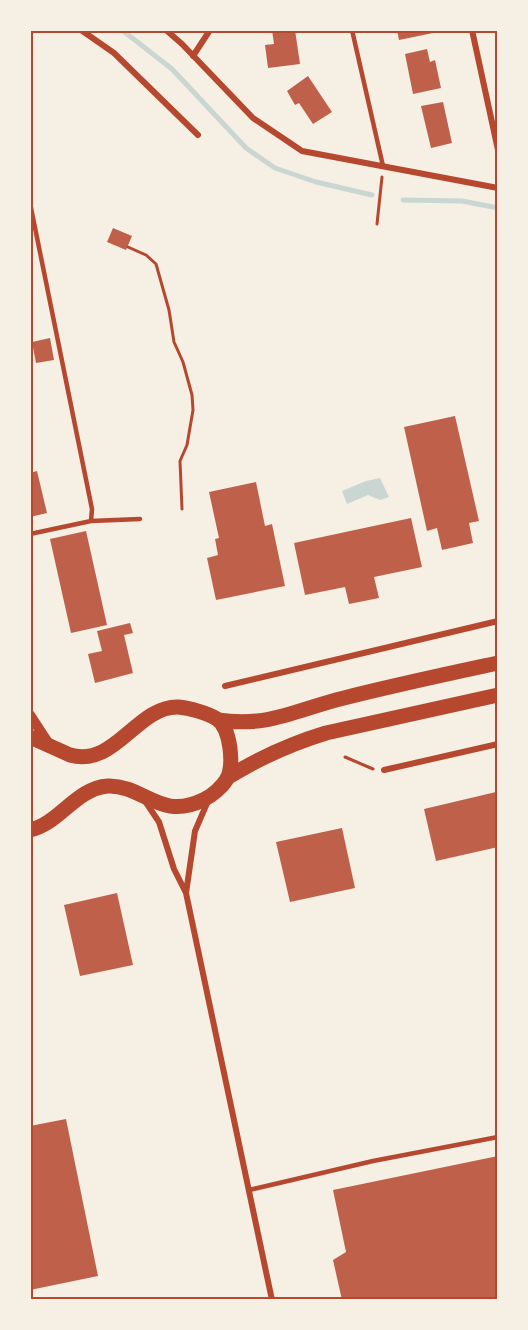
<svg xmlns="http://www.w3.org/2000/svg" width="528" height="1330" viewBox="0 0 528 1330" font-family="Jost,sans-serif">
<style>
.water{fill:#c9d6d2}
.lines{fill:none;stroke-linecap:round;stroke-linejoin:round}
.stream{stroke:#c9d6d2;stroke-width:5}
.building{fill:#bf614a}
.path{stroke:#b5482f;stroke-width:3}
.service{stroke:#b5482f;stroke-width:4.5}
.minor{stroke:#b5482f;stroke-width:6}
.tertiary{stroke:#b5482f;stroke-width:10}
.primary{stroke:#b5482f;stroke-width:15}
.neatline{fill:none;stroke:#b5482f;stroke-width:2}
</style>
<rect width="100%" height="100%" fill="#f6efe4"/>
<!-- water -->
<path class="water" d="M 380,478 L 389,497 L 380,500 L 368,495 L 347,504 L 342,491 L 366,481 Z"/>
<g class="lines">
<!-- stream -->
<path class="stream" d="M 122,30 L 172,69 L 246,148 L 275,168 L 316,182 L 372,195
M 403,200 L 462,201 L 498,208"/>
</g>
<!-- building -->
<path class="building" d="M 272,30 L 295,30 L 300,64 L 268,68 L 265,45 L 274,44 Z
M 397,30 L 432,30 L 433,33 L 399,40 Z
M 427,49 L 430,62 L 435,60 L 441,88 L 413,94 L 405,54 Z
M 308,76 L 332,112 L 313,124 L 299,103 L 295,105 L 287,91 Z
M 443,102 L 452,143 L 431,148 L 421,106 Z
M 113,228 L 132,236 L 126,250 L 107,242 Z
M 50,338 L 54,360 L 36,363 L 32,342 Z
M 455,416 L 479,521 L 469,523 L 473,543 L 442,550 L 437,528 L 427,531 L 404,427 Z
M 37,471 L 47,513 L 30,517 L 30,473 Z
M 256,482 L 265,526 L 272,524 L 285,586 L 216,600 L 207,558 L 218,555 L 215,539 L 219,538 L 209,492 Z
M 411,518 L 422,567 L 374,577 L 379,598 L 349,604 L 345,587 L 305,595 L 294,543 Z
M 86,531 L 107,625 L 71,633 L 50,539 Z
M 130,623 L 133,633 L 124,635 L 133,673 L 95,683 L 88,654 L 102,651 L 97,631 Z
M 496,792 L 498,802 L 498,847 L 436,861 L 424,809 Z
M 342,828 L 355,888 L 290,902 L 276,842 Z
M 117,893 L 133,965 L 80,976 L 64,905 Z
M 66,1119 L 98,1276 L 30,1290 L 30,1126 Z
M 498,1156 L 498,1300 L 342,1300 L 333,1260 L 346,1252 L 333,1190 Z"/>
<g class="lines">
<!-- path -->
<path class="path" d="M 377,224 L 382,177
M 128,247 L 146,255 L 156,264 L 169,310 L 174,342 L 183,362 L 192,395 L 193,410 L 187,445 L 180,461 L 182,509
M 345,757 L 373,769"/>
<!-- service -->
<path class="service" d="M 352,30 L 383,166
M 30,203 L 92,509 L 91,521 L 30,534
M 91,521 L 140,519
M 249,1190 L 373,1161 L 498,1137"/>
<!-- minor -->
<path class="minor" d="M 81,30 L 114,53 L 198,135
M 166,30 L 182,44 L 253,118 L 302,151 L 498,188
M 472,30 L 498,150
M 193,56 L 210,30
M 225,686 L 498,621
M 384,770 L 498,744
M 145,801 L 159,822 L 174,869 L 186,893 L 272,1300
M 186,893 L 195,831 L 208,801"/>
<!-- tertiary -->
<path class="tertiary" d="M 30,715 L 49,744"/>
<!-- primary -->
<path class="primary" d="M 218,720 C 268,728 298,709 344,698 C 395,685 447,674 498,663
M 30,737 L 70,755 C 115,768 137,706 178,707 C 189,708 208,713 217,719 C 231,729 234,765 227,779 C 222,787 212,796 203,800 C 160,821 144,785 108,786 C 76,788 59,824 30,830
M 227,778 C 259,758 290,744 326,733 L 498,695"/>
</g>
<!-- border -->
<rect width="528" height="1330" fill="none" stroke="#f6efe4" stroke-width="63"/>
<rect x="32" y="32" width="464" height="1266" class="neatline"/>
</svg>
